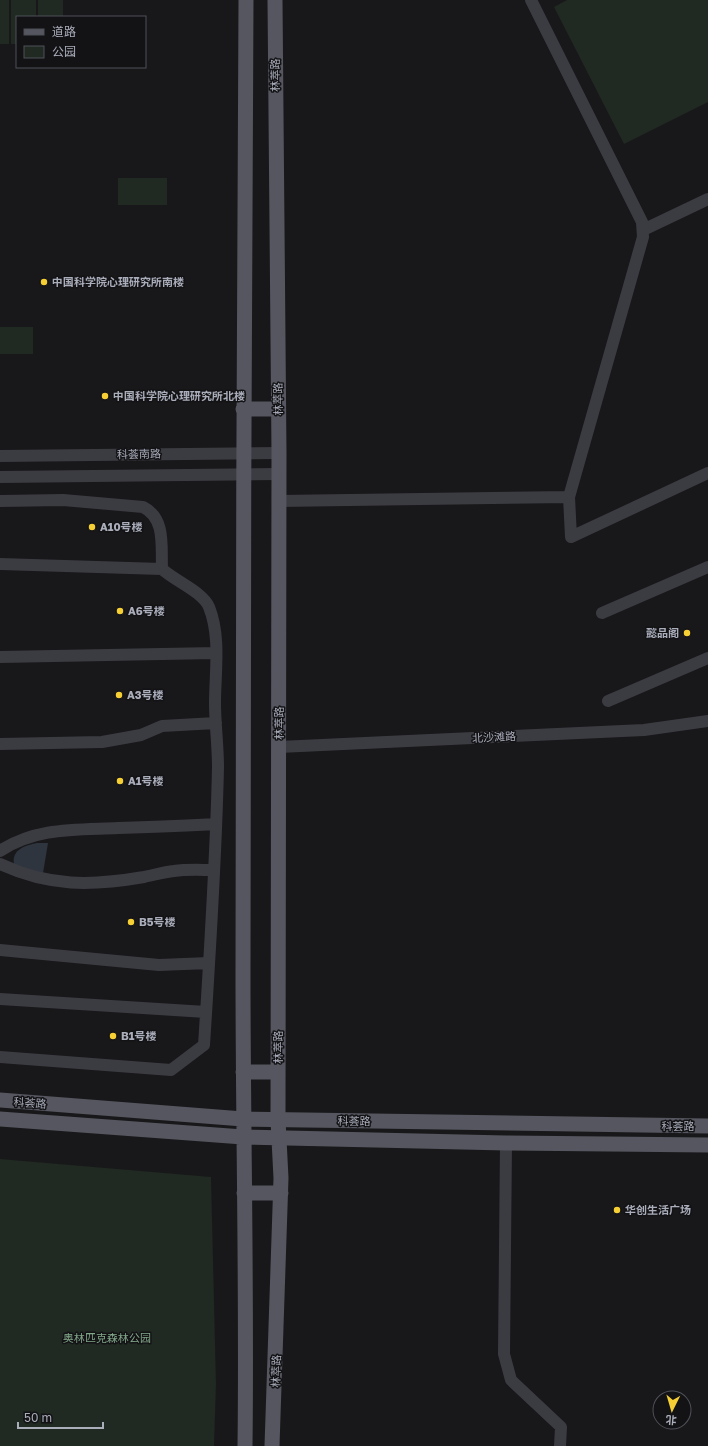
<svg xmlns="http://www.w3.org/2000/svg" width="708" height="1446" viewBox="0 0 708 1446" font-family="'Golos Text','Noto Sans SC',sans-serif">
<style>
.green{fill:#202922}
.water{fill:#2e353f}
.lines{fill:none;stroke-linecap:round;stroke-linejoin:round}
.minor{stroke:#3b3b42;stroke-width:12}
.major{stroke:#55565f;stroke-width:15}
.poi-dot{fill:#f6cf34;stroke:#131316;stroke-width:1.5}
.labels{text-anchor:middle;stroke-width:3;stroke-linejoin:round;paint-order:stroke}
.street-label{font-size:11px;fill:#aaadba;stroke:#131316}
.poi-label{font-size:11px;font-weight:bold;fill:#aaadba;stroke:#131316;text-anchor:start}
.park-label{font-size:11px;fill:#81a688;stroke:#131316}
</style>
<rect width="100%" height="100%" fill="#18181a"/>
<!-- green -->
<path class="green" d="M 0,0 L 9,0 L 9,44 L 0,44 Z
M 11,0 L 36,0 L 36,17 L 17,17 L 17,44 L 11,44 Z
M 38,0 L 63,0 L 63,17 L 38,17 Z
M 567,0 L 708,0 L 708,102 L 624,144 L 554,7 Z
M 118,178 L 167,178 L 167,205 L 118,205 Z
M 0,327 L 33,327 L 33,354 L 0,354 Z
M 0,1159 L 211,1177 L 216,1384 L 214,1446 L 0,1446 Z"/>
<!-- water -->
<path class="water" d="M 37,843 L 48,843 L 43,873 L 25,871 L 14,864 C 11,849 27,845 37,843 Z"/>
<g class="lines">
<!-- minor -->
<path class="minor" d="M 531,0 L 642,222 L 643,237 L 569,497 L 571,537 L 708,473
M 643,230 L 708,199
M 0,456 L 279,453
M 0,477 L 278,474
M 0,501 L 63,500 L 143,507 C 166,518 161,547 162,569 C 175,581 203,592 209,607 C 221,637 215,672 215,703 C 215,724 218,745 218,767 C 216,860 210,952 204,1045 L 171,1070 L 0,1057
M 278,501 L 569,497
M 0,564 L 162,569
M 602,613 L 708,567
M 0,657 L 216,653
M 608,701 L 708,658
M 0,744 L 102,742 L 141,735 L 162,726 L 216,723
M 279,747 L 644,730 L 708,721
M 0,851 C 36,827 77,830 118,828 C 151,827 183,826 216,824
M 0,864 C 49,887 92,886 144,877 C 154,875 164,872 174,871 C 187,869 201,870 214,870
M 0,950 L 159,965 L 209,963
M 0,999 L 206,1012
M 506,1143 L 504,1354 L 511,1380 L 561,1427 L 560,1446"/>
<!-- major -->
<path class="major" d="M 243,409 L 278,409
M 243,1072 L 278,1072
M 0,1100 L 243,1119 L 708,1126
M 0,1119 L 243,1137 L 506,1143 L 708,1145
M 244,1193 L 281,1193
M 245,1446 C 247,1289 243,1131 243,974 C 243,649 244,325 246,0
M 272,1446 L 281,1178 L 278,1120 L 279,453 L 275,0"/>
</g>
<!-- markers -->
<g class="poi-dot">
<circle cx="44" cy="282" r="4"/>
<circle cx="105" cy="396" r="4"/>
<circle cx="92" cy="527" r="4"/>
<circle cx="120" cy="611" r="4"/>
<circle cx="687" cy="633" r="4"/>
<circle cx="119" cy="695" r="4"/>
<circle cx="120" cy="781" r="4"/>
<circle cx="131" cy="922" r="4"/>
<circle cx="113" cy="1036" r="4"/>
<circle cx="617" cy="1210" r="4"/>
</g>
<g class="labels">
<!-- street labels -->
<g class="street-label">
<text transform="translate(275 75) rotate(-90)" y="4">林萃路</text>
<text transform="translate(278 399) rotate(-91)" y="4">林萃路</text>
<text transform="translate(139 454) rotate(-1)" y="4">科荟南路</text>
<text transform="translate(279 723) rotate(-90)" y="4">林萃路</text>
<text transform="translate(494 737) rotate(-3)" y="4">北沙滩路</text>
<text transform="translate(278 1047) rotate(-90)" y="4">林萃路</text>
<text transform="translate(30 1103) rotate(4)" y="4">科荟路</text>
<text transform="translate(354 1121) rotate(1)" y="4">科荟路</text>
<text x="678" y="1130">科荟路</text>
<text transform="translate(276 1371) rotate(-88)" y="4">林萃路</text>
</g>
<!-- poi labels -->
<g class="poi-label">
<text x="52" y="286">中国科学院心理研究所南楼</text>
<text x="113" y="400">中国科学院心理研究所北楼</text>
<text x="100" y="531">A10号楼</text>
<text x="128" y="615">A6号楼</text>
<text x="679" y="637" text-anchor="end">懿品阁</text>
<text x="127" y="699">A3号楼</text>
<text x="128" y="785">A1号楼</text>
<text x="139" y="926">B5号楼</text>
<text x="121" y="1040">B1号楼</text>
<text x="625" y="1214">华创生活广场</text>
</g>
<!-- park labels -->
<g class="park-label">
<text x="107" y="1342">奥林匹克森林公园</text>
</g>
</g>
<!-- legend -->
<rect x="16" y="16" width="130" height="52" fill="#131316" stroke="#4f5158"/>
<rect x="24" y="29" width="20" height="6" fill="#55565f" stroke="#4f5158"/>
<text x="52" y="36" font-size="12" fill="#aaadba">道路</text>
<rect x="24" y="46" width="20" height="12" fill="#202922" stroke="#4f5158"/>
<text x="52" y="56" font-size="12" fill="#aaadba">公园</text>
<!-- north arrow -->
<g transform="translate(672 1410) rotate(185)"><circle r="19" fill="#131316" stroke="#4f5158"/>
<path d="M0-3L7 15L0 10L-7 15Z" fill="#f6cf34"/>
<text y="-6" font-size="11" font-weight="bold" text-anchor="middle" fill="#aaadba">北</text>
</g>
<!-- scale -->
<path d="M18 1422v6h85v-6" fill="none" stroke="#aaadba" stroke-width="2"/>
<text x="24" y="1422" font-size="12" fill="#aaadba" stroke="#131316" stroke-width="3" paint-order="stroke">50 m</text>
</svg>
